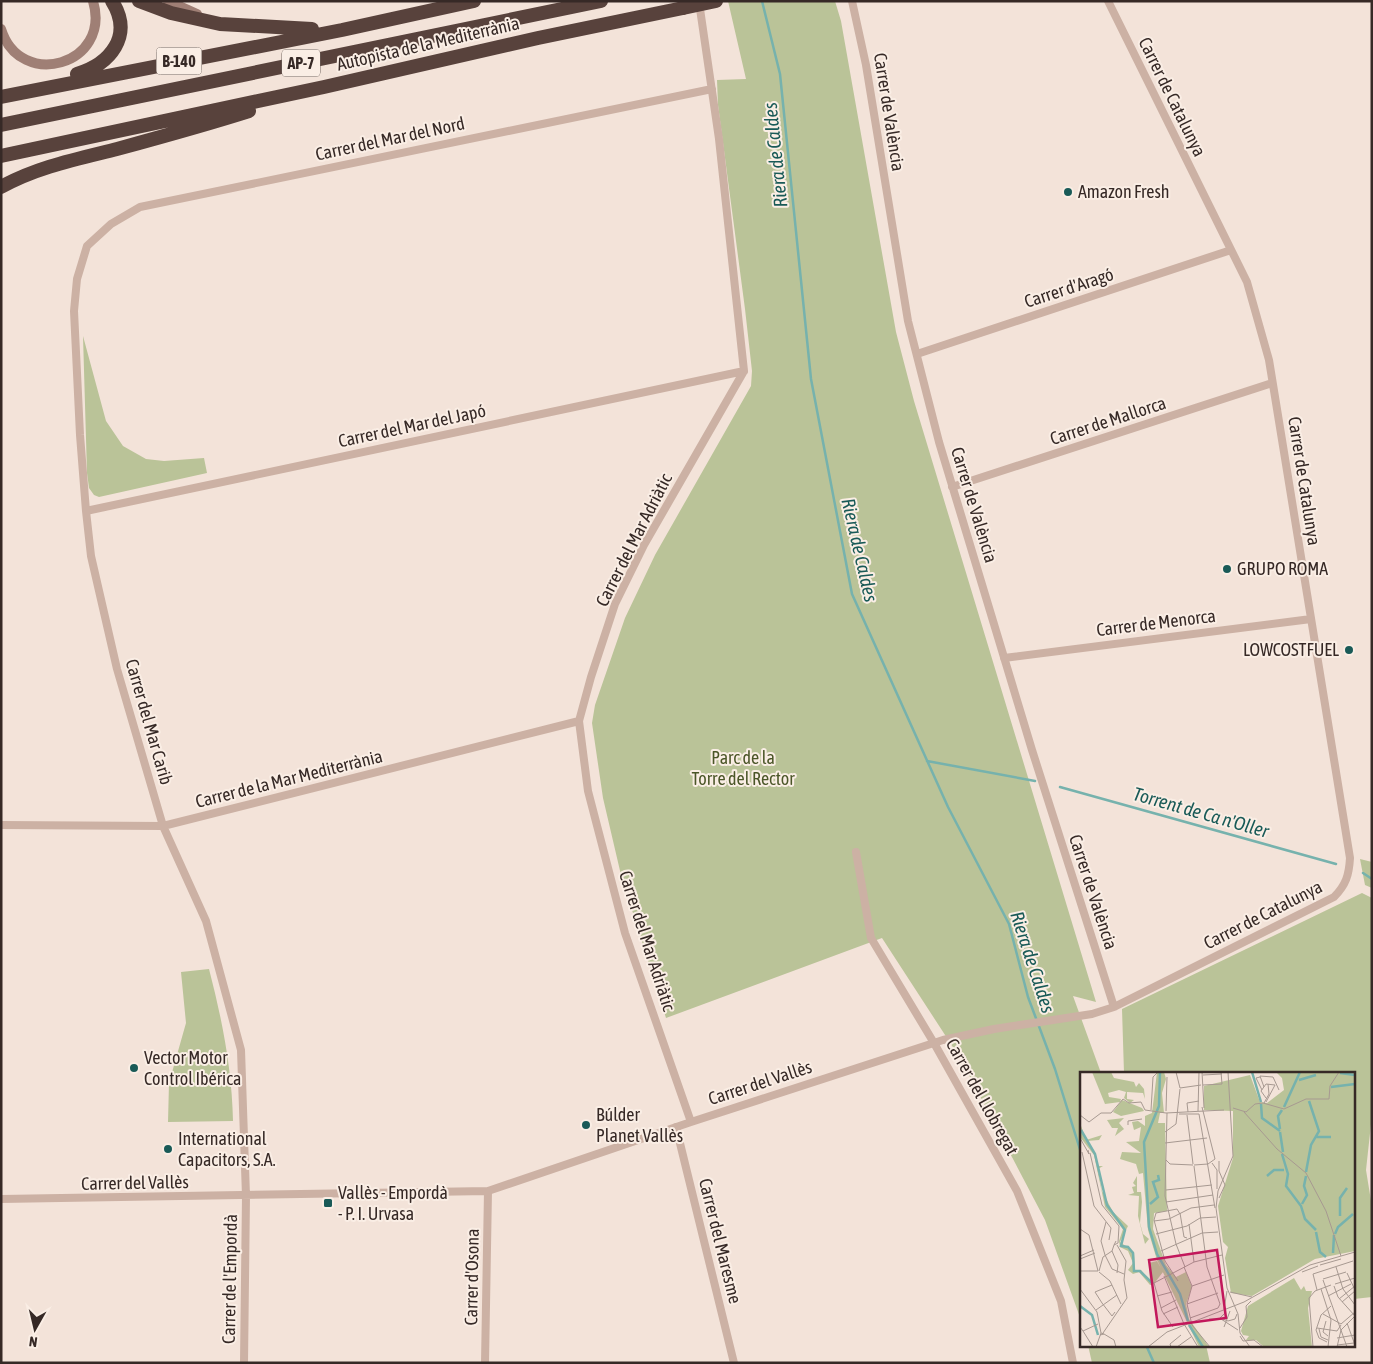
<svg xmlns="http://www.w3.org/2000/svg" width="1373" height="1364" viewBox="0 0 1373 1364" font-family="'Asap Condensed',sans-serif">
<style>
.green{fill:#bac398}
.lines{fill:none;stroke-linecap:round;stroke-linejoin:round}
.stream{stroke:#76b2ad;stroke-width:2.5}
.street{stroke:#ccb1a4;stroke-width:8}
.secondary{stroke:#9f7f75;stroke-width:10}
.highway{stroke:#58423c;stroke-width:14}
.highway-bridge{stroke:#58423c;stroke-width:14}
.poi-dot{fill:#195a57;stroke:#faeee5;stroke-width:2}
.labels{text-anchor:middle;stroke-width:4;stroke-linejoin:round;paint-order:stroke}
.shield{fill:#faeee5;stroke:#71645f;stroke-width:1}
.shield-label{font-size:16px;font-weight:bold;fill:#362926}
.street-label{font-size:18px;fill:#362926;stroke:#faeee5}
.poi-label{font-size:18px;fill:#362926;stroke:#faeee5;text-anchor:start}
.park-label{font-size:18px;fill:#4b5628;stroke:#faeee5}
.water-label{font-size:19px;font-style:italic;fill:#195a57;stroke:#faeee5}
.inset-river{fill:none;stroke:#76b2ad;stroke-width:2.5}
.inset-road{fill:none;stroke:#a79991;stroke-width:1}
.view{fill:#c2185b;fill-opacity:0.15;stroke:#c2185b;stroke-width:2.5}
.inset-edge{fill:none;stroke:#362926;stroke-width:2.5}
</style>
<rect width="100%" height="100%" fill="#f3e3d9"/>
<!-- green -->
<path class="green" d="M 728,1 L 835,1 L 841,21 L 896,332 L 914,401 L 1096,1002 L 1073,996 L 1101,1073 L 1082,1073 L 1082,1323 L 1045,1220 L 960,1058 L 882,938 L 666,1018 L 621,875 L 603,798 L 592,723 L 595,705 L 625,618 L 655,555 L 751,386 L 752,371 L 745,309 L 718,105 L 717,80 L 746,79 Z
M 83,336 L 106,421 L 123,446 L 146,459 L 164,461 L 204,458 L 207,473 L 99,497 L 94,495 L 89,488 L 87,473 Z
M 1360,859 L 1372,862 L 1372,888 L 1365,885 Z
M 1362,893 L 1372,898 L 1372,1115 L 1366,1170 L 1372,1207 L 1372,1297 L 1354,1299 L 1354,1073 L 1124,1073 L 1122,1009 Z
M 209,969 C 222,1019 232,1069 233,1121 L 168,1122 L 169,1083 L 186,1023 L 181,972 Z
M 1088,1345 L 1206,1345 L 1210,1363 L 1092,1363 Z"/>
<g class="lines">
<!-- stream -->
<path class="stream" d="M 762,1 L 780,74 L 811,379 L 852,594 L 948,807 L 1009,924 L 1028,997 L 1055,1069 L 1082,1156
M 927,761 L 1035,781
M 1060,787 L 1336,864
M 1363,873 L 1372,879
M 1146,1345 L 1154,1363"/>
<!-- street -->
<path class="street" d="M 852,1 L 866,65 L 908,321 L 939,442 L 1032,750 L 1114,1007
M 917,354 L 1231,250
M 952,487 L 1272,383
M 86,511 L 744,371
M 1004,658 L 1311,619
M 1,825 L 163,826 L 579,721
M 856,852 L 871,938 L 934,1043 L 1017,1191 L 1061,1301 L 1073,1363
M 691,1122 L 625,933 L 588,791 L 579,721 L 591,677 L 615,604 L 644,545 L 744,371 L 719,139 L 699,2
M 676,1127 L 734,1363
M 1,1199 L 488,1191 L 691,1122 L 943,1040 L 994,1029 L 1092,1014 L 1114,1007 L 1334,897 C 1346,885 1349,875 1350,858 L 1269,360 L 1247,282 L 1108,1
M 244,1363 L 246,1196 L 241,1050 L 206,921 L 163,826 L 117,669 L 91,556 L 86,511 L 80,435 L 74,311 L 77,279 L 87,246 L 111,224 L 140,207 L 712,89
M 485,1363 L 488,1191"/>
<!-- secondary -->
<path class="secondary" d="M 168,1 L 197,14
M 1,29 C 20,91 112,65 93,1"/>
<!-- highway -->
<path class="highway" d="M 139,1 L 171,13 L 220,24 L 312,29
M 77,74 C 110,64 134,36 112,1
M 1,97 L 342,30 L 474,1
M 1,125 L 601,1
M 1,156 L 324,87 L 538,38 L 683,8
M 1,187 C 37,167 77,159 117,149 C 161,137 205,125 249,111"/>
<!-- highway-bridge -->
<path class="highway-bridge" d="M 683,8 L 716,1"/>
</g>
<!-- markers -->
<g class="poi-dot">
<circle cx="1068" cy="192" r="5"/>
<circle cx="1227" cy="569" r="5"/>
<circle cx="1349" cy="650" r="5"/>
<circle cx="134" cy="1068" r="5"/>
<circle cx="586" cy="1125" r="5"/>
<circle cx="168" cy="1149" r="5"/>
<rect x="323" y="1198" width="10" height="10" rx="2.5"/>
</g>
<g class="labels">
<!-- shield labels -->
<g class="shield">
<rect x="156.5" y="47.5" width="45" height="27" rx="4"/>
<rect x="282" y="49.5" width="38" height="27" rx="4"/>
</g>
<g class="shield-label">
<text x="179" y="67">B-140</text>
<text x="301" y="69">AP-7</text>
</g>
<!-- street labels -->
<g class="street-label">
<text transform="translate(428 44) rotate(-13)" y="6">Autopista de la Mediterrània</text>
<text transform="translate(1172 97) rotate(64)" y="6">Carrer de Catalunya</text>
<text transform="translate(889 112) rotate(81)" y="6">Carrer de València</text>
<text transform="translate(390 139) rotate(-12)" y="6">Carrer del Mar del Nord</text>
<text transform="translate(1069 288) rotate(-18)" y="6">Carrer d'Aragó</text>
<text transform="translate(1108 421) rotate(-18)" y="6">Carrer de Mallorca</text>
<text transform="translate(412 426) rotate(-12)" y="6">Carrer del Mar del Japó</text>
<text transform="translate(1304 481) rotate(81)" y="6">Carrer de Catalunya</text>
<text transform="translate(974 505) rotate(73)" y="6">Carrer de València</text>
<text transform="translate(634 540) rotate(-63)" y="6">Carrer del Mar Adriàtic</text>
<text transform="translate(1156 623) rotate(-7)" y="6">Carrer de Menorca</text>
<text transform="translate(149 722) rotate(74)" y="6">Carrer del Mar Carib</text>
<text transform="translate(289 779) rotate(-14)" y="6">Carrer de la Mar Mediterrània</text>
<text transform="translate(1093 892) rotate(72)" y="6">Carrer de València</text>
<text transform="translate(1263 915) rotate(-27)" y="6">Carrer de Catalunya</text>
<text transform="translate(647 941) rotate(72)" y="6">Carrer del Mar Adriàtic</text>
<text transform="translate(760 1083) rotate(-18)" y="6">Carrer del Vallès</text>
<text transform="translate(982 1097) rotate(61)" y="6">Carrer del Llobregat</text>
<text transform="translate(135 1183) rotate(-1)" y="6">Carrer del Vallès</text>
<text transform="translate(720 1241) rotate(76)" y="6">Carrer del Maresme</text>
<text transform="translate(472 1277) rotate(-89)" y="6">Carrer d'Osona</text>
<text transform="translate(230 1279) rotate(-89)" y="6">Carrer de l'Empordà</text>
</g>
<!-- poi labels -->
<g class="poi-label">
<text x="1078" y="198">Amazon Fresh</text>
<text x="1237" y="575">GRUPO ROMA</text>
<text x="1339" y="656" text-anchor="end">LOWCOSTFUEL</text>
<text x="144" y="1064">Vector Motor<tspan x="144" dy="21">Control Ibérica</tspan></text>
<text x="596" y="1121">Búlder<tspan x="596" dy="21">Planet Vallès</tspan></text>
<text x="178" y="1145">International<tspan x="178" dy="21">Capacitors, S.A.</tspan></text>
<text x="338" y="1199">Vallès - Empordà<tspan x="338" dy="21">- P. I. Urvasa</tspan></text>
</g>
<!-- park labels -->
<g class="park-label">
<text x="743" y="764">Parc de la<tspan x="743" dy="21">Torre del Rector</tspan></text>
</g>
<!-- water labels -->
<g class="water-label">
<text transform="translate(775 155) rotate(-96)" y="7">Riera de Caldes</text>
<text transform="translate(860 550) rotate(77)" y="7">Riera de Caldes</text>
<text transform="translate(1201 812) rotate(16)" y="7">Torrent de Ca n'Oller</text>
<text transform="translate(1033 962) rotate(72)" y="7">Riera de Caldes</text>
</g>
</g>
<!-- overview -->
<g transform="translate(1080 1072)">
<rect width="275" height="275" fill="#f3e3d9"/>
<path d="M 12,0 L 31,0 L 34,6 L 54,10 L 56,15 L 59,11 L 64,17 L 65,27 L 63,21 L 47,20 L 47,27 L 54,28 L 50,31 L 44,26 L 46,20 L 39,18 L 28,21 L 29,25 L 41,27 L 40,30 L 25,32 ZM 77,0 L 84,0 L 86,7 L 82,21 L 84,41 L 80,41 L 78,51 L 85,51 L 87,139 L 74,141 L 73,157 L 86,193 L 96,205 L 106,200 L 112,215 L 106,232 L 109,247 L 129,275 L 119,275 L 77,188 L 68,158 L 63,101 L 59,102 L 56,92 L 40,87 L 42,80 L 61,81 L 46,70 L 59,69 L 61,55 L 54,58 L 52,50 L 58,49 L 65,54 L 65,44 L 72,41 ZM 196,0 L 275,1 L 275,179 L 235,187 L 172,224 L 151,221 L 145,186 L 148,175 L 143,170 L 138,134 L 153,86 L 153,39 L 124,38 L 124,14 L 170,3 L 180,30 L 187,31 L 204,18 L 202,6 ZM 42,28 L 62,36 L 64,39 L 41,44 L 33,40 ZM 44,46 L 39,51 L 44,57 L 35,64 L 38,56 L 32,56 L 27,48 ZM 0,51 L 6,68 L 22,63 L 19,68 L 7,69 L 16,83 L 17,94 L 23,94 L 18,97 L 22,119 L 33,140 L 48,154 L 40,170 L 54,180 L 55,198 L 61,198 L 70,210 L 69,191 L 77,189 L 83,200 L 73,213 L 70,213 L 59,200 L 53,202 L 48,198 L 53,191 L 48,179 L 40,175 L 39,169 L 43,157 L 25,135 L 14,83 L 0,65 ZM 57,104 L 57,120 L 61,120 L 62,130 L 60,151 L 63,162 L 69,167 L 65,172 L 67,175 L 65,172 L 58,144 L 59,124 L 48,123 L 54,121 L 52,115 L 56,114 L 53,111 ZM 214,206 L 221,218 L 224,214 L 226,219 L 232,219 L 228,236 L 232,275 L 184,275 L 176,268 L 166,268 L 169,264 L 163,263 L 161,259 L 168,234 Z" fill="#bac398"/>
<path class="inset-river" d="M 80,0 L 79,34 L 64,70 L 69,155 L 77,182 L 100,222 L 108,249M 172,0 L 181,30M 260,1 L 275,3M 219,8 L 236,3M 251,15 L 275,12M 181,32 L 182,46 L 200,59M 204,35 L 220,0M 200,57 L 198,44 L 202,38M 1,58 L 15,82 L 27,133 L 45,158 L 41,174 L 48,175 L 53,181 L 54,199 L 60,199 L 73,212M 200,60 L 203,80M 235,65 L 251,65M 202,82 L 208,102 L 206,114 L 221,134 L 225,147 L 236,158M 226,100 L 231,73 L 239,59 L 229,29M 187,104 L 194,98 L 204,98M 70,132 L 78,125 L 73,110 L 79,108 L 78,103M 222,132 L 227,123 L 224,114 L 226,104M 260,144 L 260,126 L 267,116M 236,160 L 240,180 L 246,185M 255,162 L 258,155 L 273,142M 253,181 L 254,163M 0,234 L 12,243 L 18,263M 109,253 L 123,275"/>
<path class="inset-road" d="M 96,0 L 100,16M 122,0 L 124,36M 148,0 L 153,84 L 138,119 L 136,136 L 147,216 L 158,242 L 160,261 L 170,275M 123,3 L 142,2M 180,5 L 176,6 L 182,18M 123,13 L 142,12 L 141,0M 184,15 L 180,4 L 193,5 L 199,18M 100,16 L 121,13M 186,26 L 181,19 L 186,12 L 195,13M 186,30 L 195,13M 184,31 L 189,22 L 188,12M 153,36 L 166,40 L 175,32 L 183,31 L 204,37 L 226,27 L 249,27 L 250,14 L 259,0M 71,38 L 73,5 L 78,0M 86,39 L 87,5M 118,39 L 119,0M 108,40 L 107,31 L 119,29M 164,40 L 197,77 L 226,101 L 246,139 L 261,184M 87,41 L 85,124 L 96,172 L 105,195M 99,42 L 119,42 L 135,136M 0,43 L 9,50 L 21,41 L 31,41 L 43,27 L 49,31 L 61,30 L 65,38 L 86,41 L 144,38M 107,43 L 113,92M 48,53 L 48,49 L 62,47M 85,60 L 96,52 L 100,17M 0,66 L 9,82 L 8,78M 85,71 L 127,66M 2,80 L 14,134 L 31,156 L 29,168M 10,81 L 22,133 L 39,154 L 38,171 L 34,173 L 36,169M 86,88 L 90,92 L 113,93M 132,91 L 137,98 L 137,117M 114,93 L 128,92 L 135,87 L 122,35M 86,118 L 132,113M 139,126 L 145,113 L 139,99 L 139,89M 86,130 L 133,123M 100,141 L 104,165 L 107,166M 74,149 L 89,147 L 111,136 L 134,133M 26,150 L 21,169 L 25,183 L 32,197 L 44,202M 109,152 L 114,190M 0,157 L 9,163 L 18,199M 76,162 L 107,154 L 120,146 L 136,145M 32,179 L 38,193 L 37,201M 81,179 L 122,161 L 138,160M 0,184 L 14,178M 0,187 L 15,181M 240,193 L 261,187M 104,195 L 112,214 L 107,232 L 112,253 L 130,275M 256,195 L 263,217 L 275,233M 0,199 L 18,199M 19,199 L 23,185 L 32,179 L 34,173M 19,200 L 30,209 L 41,232M 222,200 L 238,194M 267,201 L 275,218M 84,204 L 104,252 L 118,275M 243,207 L 266,200M 243,208 L 267,275M 98,209 L 85,189 L 74,148 L 76,141 L 97,137 L 100,142M 255,212 L 275,206M 112,214 L 144,203M 254,214 L 258,225 L 275,244M 0,217 L 17,240 L 21,261M 241,217 L 251,248 L 248,275M 237,218 L 233,202 L 273,189M 150,220 L 172,225M 77,224 L 92,220M 248,224 L 271,212M 259,227 L 275,214M 262,230 L 275,219M 22,231 L 32,244 L 35,240M 22,231 L 15,220 L 32,213M 107,232 L 138,221M 81,236 L 96,228M 144,237 L 147,219M 16,238 L 37,223M 145,241 L 140,246 L 148,249 L 155,247 L 157,242M 83,242 L 98,235M 243,242 L 261,252M 110,246 L 138,236 L 140,232 L 127,195 L 114,94M 129,247 L 141,247 L 158,258M 246,249 L 243,260 L 248,264M 267,251 L 275,273M 261,252 L 275,240M 0,255 L 3,259 L 18,252M 93,255 L 82,239 L 74,211 L 114,190 L 142,183M 144,255 L 150,239M 160,256 L 167,245 L 166,234 L 171,229M 237,256 L 257,259 L 261,253M 239,257 L 241,265 L 248,268M 3,259 L 13,275M 23,261 L 47,226 L 44,208 L 46,189 L 37,173M 24,262 L 34,268 L 36,275M 160,264 L 163,269 L 174,268 L 183,275M 257,266 L 275,263M 247,270 L 239,266 L 236,258 L 241,243 L 251,234M 257,273 L 274,271M 16,275 L 21,261 L 24,262 L 20,263M 68,275 L 87,260 L 164,230 L 230,193 L 275,180M 91,275 L 90,272 L 101,263M 97,275 L 111,265M 233,275 L 229,226 L 235,219 L 251,213M 257,275 L 261,258 L 275,244"/>
<path class="view" d="M 137,178 L 146,246 L 78,255 L 69,188 Z"/>
<rect width="275" height="275" class="inset-edge"/>
</g>
<!-- border -->
<rect width="1373" height="1364" fill="none" stroke="#362926" stroke-width="5"/>
<!-- north arrow -->
<g transform="translate(35 1329) rotate(188)" stroke="#faeee5" stroke-width="4" paint-order="stroke">
<path d="M0-4L9 19L0 12L-9 19Z" fill="#362926"/>
<text y="-8" font-size="14" font-weight="bold" text-anchor="middle" fill="#362926">N</text>
</g>
</svg>
